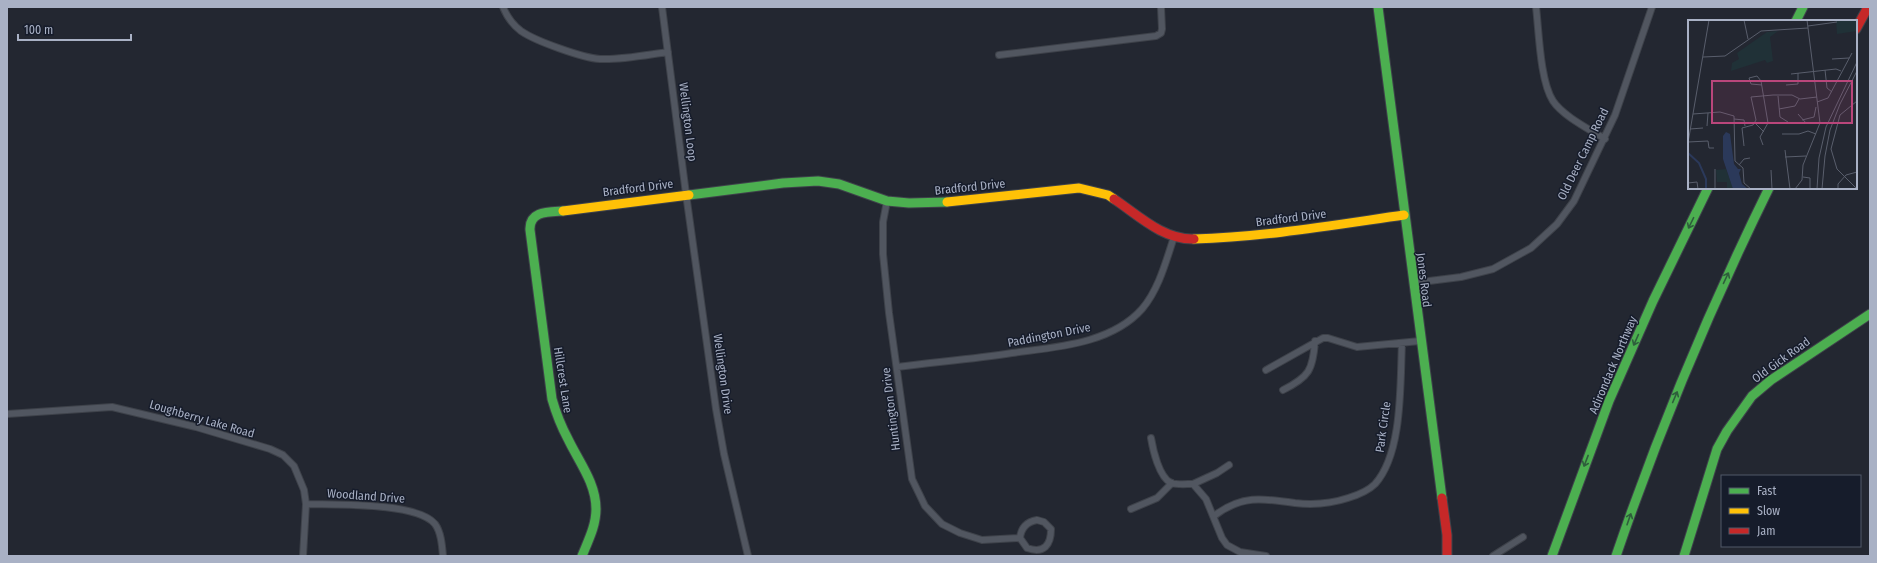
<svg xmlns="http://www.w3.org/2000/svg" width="1877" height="563" viewBox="0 0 1877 563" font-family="'Fira Sans Condensed',sans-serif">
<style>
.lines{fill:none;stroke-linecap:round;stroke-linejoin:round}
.street-casing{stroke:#3e424a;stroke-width:8}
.fast-casing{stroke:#3e424a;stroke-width:11}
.slow-casing{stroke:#3e424a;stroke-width:11}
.jam-casing{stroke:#3e424a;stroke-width:11}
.street{stroke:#515660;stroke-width:6}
.fast{stroke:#4caf50;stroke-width:9}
.slow{stroke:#ffc107;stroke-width:9}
.jam{stroke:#c62828;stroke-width:9}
.oneway{stroke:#2e5e3c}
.labels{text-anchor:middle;stroke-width:3;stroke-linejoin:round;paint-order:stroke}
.street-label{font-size:12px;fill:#a9b1c5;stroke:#161c2b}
.inset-river{fill:none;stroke:#2b395a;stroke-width:2}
.inset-road{fill:none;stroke:#595e6c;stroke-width:1}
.view{fill:#ba467b;fill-opacity:0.15;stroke:#ba467b;stroke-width:2}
.inset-edge{fill:none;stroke:#a9b1c5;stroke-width:2}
</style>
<rect width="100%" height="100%" fill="#232731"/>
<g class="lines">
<defs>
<path id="street" d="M 503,7 C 507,17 513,25 521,31 C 535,41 583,58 600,59 C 622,60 646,55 668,52
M 662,7 L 686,194 L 716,409 L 724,454 L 748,556
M 1536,7 C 1539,32 1540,81 1553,101 C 1563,116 1589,129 1605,139
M 999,55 L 1156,36 L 1161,33 L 1162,29 L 1161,7
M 887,201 L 883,222 L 883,254 L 889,313 L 912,479 L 925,506 L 942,524 L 960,533 L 982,540 L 1020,538
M 1413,283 L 1461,277 L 1493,269 L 1531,248 L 1557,224 L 1574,201 L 1615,115 L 1652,7
M 897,367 C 936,362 974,359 1012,353 C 1056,347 1111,344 1142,309 C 1159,289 1166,261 1174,237
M 1266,370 L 1323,338 L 1328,338 L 1357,347 L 1420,341
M 1283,390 C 1309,377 1313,370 1315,341
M 7,414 L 112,407 L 196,427 L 270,449 L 283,455 L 294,466 L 304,490 L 306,504 L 303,556
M 1151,438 C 1153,450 1159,477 1171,483 C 1177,485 1186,484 1193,484
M 1193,484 L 1206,499 L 1222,538 L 1227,545 L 1240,552 L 1266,556
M 1193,484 L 1217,473 L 1229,465
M 306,504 C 334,505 417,502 435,524 C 441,532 442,545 443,556
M 1131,509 L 1157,498 L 1172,483
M 1214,516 C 1241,495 1262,498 1295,503 C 1313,505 1330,504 1348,498 C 1358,495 1368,491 1375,484 C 1403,453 1400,383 1402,343
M 1037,520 L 1044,522 L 1051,529 C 1051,545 1044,554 1027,548 L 1020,538 C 1021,528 1026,522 1037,520 Z
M 1493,556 L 1523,537"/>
<path id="fast" d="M 1378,7 L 1442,498
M 1796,21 L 1803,7
M 689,195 L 783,183 L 818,181 L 839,184 L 887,201 L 909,203 L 947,202
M 563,211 C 548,212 529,211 530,230 L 552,399 C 556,413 561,426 568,439 C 579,462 596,483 596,509 C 596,526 588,541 582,556
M 1552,556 L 1609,401 L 1653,301 L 1708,188
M 1616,556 C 1659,430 1710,308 1769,188
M 1684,556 L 1717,449 L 1727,431 L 1752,396 L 1771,380 L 1870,314"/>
<path id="slow" d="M 947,202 L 1079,188 L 1108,195 L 1114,199
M 563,211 L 689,195
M 1194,239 C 1264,237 1334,225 1404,215"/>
<path id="jam" d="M 1856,29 L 1868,7
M 1114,199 C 1138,215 1163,240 1194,239
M 1442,498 L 1447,535 L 1447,556"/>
</defs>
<!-- street casing -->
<use href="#street" class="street-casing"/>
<!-- fast casing -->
<use href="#fast" class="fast-casing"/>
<!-- slow casing -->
<use href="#slow" class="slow-casing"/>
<!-- jam casing -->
<use href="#jam" class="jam-casing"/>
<!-- street -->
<use href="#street" class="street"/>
<!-- fast -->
<use href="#fast" class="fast"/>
<!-- slow -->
<use href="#slow" class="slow"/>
<!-- jam -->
<use href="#jam" class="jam"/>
</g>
<!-- one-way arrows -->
<defs><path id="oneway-shaft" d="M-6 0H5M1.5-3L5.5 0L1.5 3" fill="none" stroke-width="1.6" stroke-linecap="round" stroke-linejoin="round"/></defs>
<g class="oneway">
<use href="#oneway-shaft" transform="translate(1691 223) rotate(116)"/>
<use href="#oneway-shaft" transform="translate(1726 278) rotate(-65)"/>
<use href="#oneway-shaft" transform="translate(1636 340) rotate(114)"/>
<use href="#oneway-shaft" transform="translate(1675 397) rotate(-67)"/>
<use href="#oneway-shaft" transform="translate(1586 461) rotate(111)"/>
<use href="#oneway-shaft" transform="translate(1629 519) rotate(-71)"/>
</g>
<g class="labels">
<!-- street labels -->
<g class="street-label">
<text transform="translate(688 122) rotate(83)" y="4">Wellington Loop</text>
<text transform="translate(1583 154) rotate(-64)" y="4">Old Deer Camp Road</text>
<text transform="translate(970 187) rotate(-6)" y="4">Bradford Drive</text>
<text transform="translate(638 188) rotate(-7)" y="4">Bradford Drive</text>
<text transform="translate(1291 218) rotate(-7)" y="4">Bradford Drive</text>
<text transform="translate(1424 280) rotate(83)" y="4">Jones Road</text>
<text transform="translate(1049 335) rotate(-11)" y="4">Paddington Drive</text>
<text transform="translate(1781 360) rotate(-36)" y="4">Old Gick Road</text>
<text transform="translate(1613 365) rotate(-67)" y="4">Adirondack Northway</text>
<text transform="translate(723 374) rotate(82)" y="4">Wellington Drive</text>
<text transform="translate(563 380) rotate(81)" y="4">Hillcrest Lane</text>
<text transform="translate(891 409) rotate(-97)" y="4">Huntington Drive</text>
<text transform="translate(202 419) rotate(16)" y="4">Loughberry Lake Road</text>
<text transform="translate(1383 427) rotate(-82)" y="4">Park Circle</text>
<text transform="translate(366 496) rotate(4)" y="4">Woodland Drive</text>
</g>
</g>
<!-- overview -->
<g transform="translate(1688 20)">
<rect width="169" height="169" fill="#232731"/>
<path d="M 148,0 L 169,0 L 169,11 L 149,14 ZM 90,11 L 82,17 L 85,41 L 79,43 L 77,40 L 43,51 L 44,43 L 51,39 L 49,33 L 79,12 ZM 38,149 L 44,165 L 45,169 L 39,169 L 39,162 L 29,162 L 28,150 Z" fill="#203137"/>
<path d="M 38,112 L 42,114 L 46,144 L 50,149 L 53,149 L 51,153 L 54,164 L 60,169 L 45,169 L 35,139 L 35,116 Z" fill="#2b395a"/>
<path class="inset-river" d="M 0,133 L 11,143 L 18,159 L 18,169"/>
<path class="inset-road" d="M 56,0 L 60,19M 120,6 L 149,2M 15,37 L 37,36 L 73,11 L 120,8M 144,39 L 161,38M 137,50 L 139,68 L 144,72M 103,54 L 148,49 L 153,51M 74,65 L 63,64 L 61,58 L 69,56 L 73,61 L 80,103 L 72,117 L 75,125M 98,65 L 110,64 L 110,53M 90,76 L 92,97 L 100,102M 129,82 L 140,78 L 164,33M 91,89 L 107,86 L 111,79M 5,94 L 32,92 L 46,96 L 47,141 L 55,148 L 56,163 L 63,169M 110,94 L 118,103M 46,99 L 56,100 L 57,106M 114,100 L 126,97 L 128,87M 67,103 L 76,112M 19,106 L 20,93M 2,109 L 15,108M 94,114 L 111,114 L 120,111 L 128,114M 0,122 L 20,121 L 21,128 L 26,128M 0,123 L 21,0M 56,126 L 54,108 L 65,105 L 68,100 L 63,77 L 85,75 L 104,75 L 112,79 L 129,77M 97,130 L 102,169M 97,137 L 118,136M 51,145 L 56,139 L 62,138M 27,149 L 27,169M 83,150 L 84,169M 115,157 L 122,158 L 122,169M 0,163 L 9,162 L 10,169M 107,169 L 114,160 L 115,145 L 132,103 L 119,0M 129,169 L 131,138 L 138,107 L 169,42M 134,169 L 137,136 L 142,110 L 152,84 L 169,51M 150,169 L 150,164 L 158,155 L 169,152M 169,169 L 149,149 L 143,129 L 152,95 L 169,81"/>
<path class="view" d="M 24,61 L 164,61 L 164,103 L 24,103 Z"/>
<rect width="169" height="169" class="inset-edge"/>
</g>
<!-- border -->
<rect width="1877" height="563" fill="none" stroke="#a9b1c5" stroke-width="16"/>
<!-- legend -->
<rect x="1721" y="475" width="140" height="72" fill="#161c2b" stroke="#515869"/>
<rect x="1729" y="488" width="20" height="6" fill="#4caf50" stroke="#515869"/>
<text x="1757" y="495" font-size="12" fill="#a9b1c5">Fast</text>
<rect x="1729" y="508" width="20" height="6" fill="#ffc107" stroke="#515869"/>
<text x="1757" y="515" font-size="12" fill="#a9b1c5">Slow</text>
<rect x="1729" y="528" width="20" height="6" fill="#c62828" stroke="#515869"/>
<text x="1757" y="535" font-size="12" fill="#a9b1c5">Jam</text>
<!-- scale -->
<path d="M18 34v6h113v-6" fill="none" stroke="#a9b1c5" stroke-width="2"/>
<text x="24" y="34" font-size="12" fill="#a9b1c5" stroke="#161c2b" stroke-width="3" paint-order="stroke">100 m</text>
</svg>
